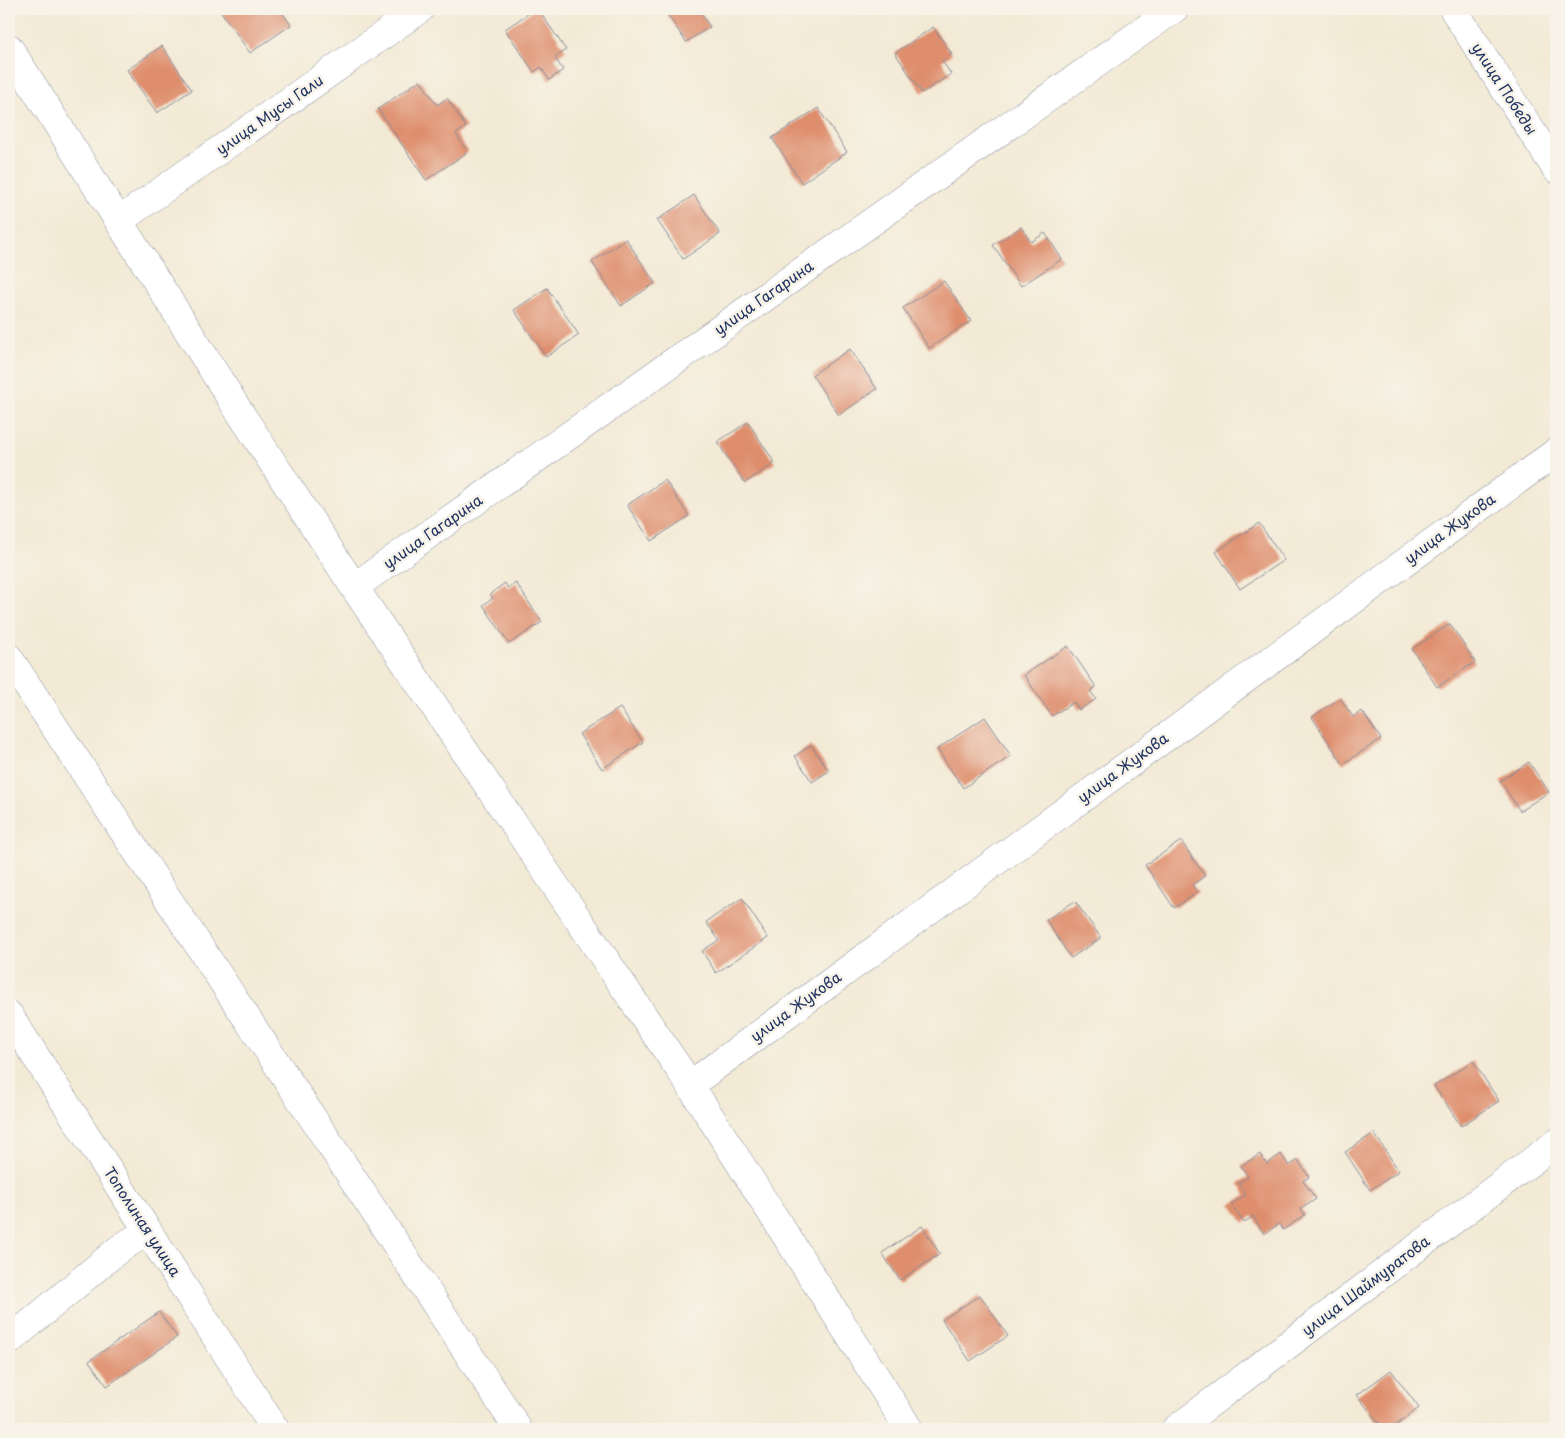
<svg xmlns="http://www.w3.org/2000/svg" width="1565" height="1438" viewBox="0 0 1565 1438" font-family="'Playpen Sans',sans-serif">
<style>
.building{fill:#de8e6d}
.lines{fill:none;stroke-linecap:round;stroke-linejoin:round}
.minor-casing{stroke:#878c9a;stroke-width:29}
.major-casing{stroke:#878c9a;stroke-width:29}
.minor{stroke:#fff;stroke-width:28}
.major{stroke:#fff;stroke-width:28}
.labels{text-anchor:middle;stroke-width:5;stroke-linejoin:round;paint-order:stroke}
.street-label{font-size:15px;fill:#1b2f5e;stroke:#f7f3e8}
</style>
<rect width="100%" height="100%" fill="#f7f3e8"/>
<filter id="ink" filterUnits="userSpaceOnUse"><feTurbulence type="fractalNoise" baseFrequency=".02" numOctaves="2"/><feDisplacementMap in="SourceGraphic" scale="10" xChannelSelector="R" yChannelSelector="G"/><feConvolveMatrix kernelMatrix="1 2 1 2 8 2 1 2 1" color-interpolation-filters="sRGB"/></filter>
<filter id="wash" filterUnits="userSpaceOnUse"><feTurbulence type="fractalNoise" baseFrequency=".0096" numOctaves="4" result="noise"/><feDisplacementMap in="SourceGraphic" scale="20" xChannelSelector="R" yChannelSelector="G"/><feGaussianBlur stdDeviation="1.12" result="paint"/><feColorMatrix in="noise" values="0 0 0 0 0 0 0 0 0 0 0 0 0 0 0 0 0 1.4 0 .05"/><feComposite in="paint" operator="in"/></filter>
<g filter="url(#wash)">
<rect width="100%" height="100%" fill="#f3ead5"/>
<g id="blocks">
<!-- building -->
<path class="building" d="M 222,9 L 280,9 L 291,25 L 250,53 L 220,10 Z
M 535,9 L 538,9 L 566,50 L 555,58 L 563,70 L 549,80 L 541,67 L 534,72 L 505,29 Z
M 674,9 L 698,9 L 710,27 L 686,42 L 667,14 Z
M 933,27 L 952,54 L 942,61 L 951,74 L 922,93 L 895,53 Z
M 162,46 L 192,90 L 157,113 L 127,70 Z
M 420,80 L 437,105 L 447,98 L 466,127 L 456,134 L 468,152 L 426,180 L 378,109 Z
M 818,108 L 847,152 L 802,183 L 772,138 Z
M 694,195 L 720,234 L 683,259 L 657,220 Z
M 1021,227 L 1031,242 L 1045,233 L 1062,259 L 1021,286 L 993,245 Z
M 626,239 L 655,283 L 621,306 L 592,262 Z
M 944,281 L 971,321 L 929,348 L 903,308 Z
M 547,288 L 579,335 L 546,357 L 514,310 Z
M 850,349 L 877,389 L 839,415 L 812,375 Z
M 748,422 L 775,463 L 745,483 L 717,442 Z
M 665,480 L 689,516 L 651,541 L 627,505 Z
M 1259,523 L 1284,560 L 1240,589 L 1216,552 Z
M 505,583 L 508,588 L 516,583 L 542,622 L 509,644 L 483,605 L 493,598 L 490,594 Z
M 1450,624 L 1475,662 L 1437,687 L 1412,649 Z
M 1068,646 L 1096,687 L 1090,691 L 1096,699 L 1079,710 L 1074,702 L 1052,716 L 1024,675 Z
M 1340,698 L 1353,717 L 1362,711 L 1381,739 L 1343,764 L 1312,717 Z
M 620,708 L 643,742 L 602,769 L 579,734 Z
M 985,717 L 1011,756 L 963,788 L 937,749 Z
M 811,745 L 829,771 L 812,782 L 795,756 Z
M 1529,762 L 1549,792 L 1520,811 L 1500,781 Z
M 1181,841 L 1205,876 L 1192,885 L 1198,892 L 1174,908 L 1145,865 Z
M 742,898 L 768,938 L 716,973 L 702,951 L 719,940 L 706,922 Z
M 1075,901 L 1101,938 L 1071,958 L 1046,920 Z
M 1473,1061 L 1499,1101 L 1461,1126 L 1434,1086 Z
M 1374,1133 L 1399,1171 L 1370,1190 L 1345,1152 Z
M 1260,1154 L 1267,1164 L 1281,1154 L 1289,1166 L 1298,1160 L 1309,1177 L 1303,1181 L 1316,1199 L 1301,1209 L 1305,1215 L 1283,1230 L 1279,1224 L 1264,1234 L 1253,1216 L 1244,1223 L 1231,1204 L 1246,1195 L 1238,1183 L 1248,1177 L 1241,1166 Z
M 922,1226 L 940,1254 L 900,1280 L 882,1253 Z
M 980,1295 L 1008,1336 L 970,1361 L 942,1320 Z
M 159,1312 L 177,1337 L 107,1386 L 89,1361 Z
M 1391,1370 L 1419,1408 L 1391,1429 L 1383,1429 L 1357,1395 Z"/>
</g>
</g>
<g filter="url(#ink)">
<use href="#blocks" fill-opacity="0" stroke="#878c9a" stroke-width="1"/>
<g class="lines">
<defs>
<path id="minor" d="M 1453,9 L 1556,169
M 9,48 L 235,405 L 354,587 L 690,1085 L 909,1429
M 120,220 L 420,9
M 354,587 L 1174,9
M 9,1015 L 275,1429
M 690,1085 L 1556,452
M 9,1341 L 119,1249 L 148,1231
M 1176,1429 L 1556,1143"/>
<path id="major" d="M 9,658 L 518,1429"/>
</defs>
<!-- minor casing -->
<use href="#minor" class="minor-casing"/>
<!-- major casing -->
<use href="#major" class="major-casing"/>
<!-- minor -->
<use href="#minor" class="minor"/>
<!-- major -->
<use href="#major" class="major"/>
</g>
</g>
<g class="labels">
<!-- street labels -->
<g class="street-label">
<text transform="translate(1504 89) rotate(57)" y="5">улица Победы</text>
<text transform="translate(270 115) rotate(-35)" y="5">улица Мусы Гали</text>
<text transform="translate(764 298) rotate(-35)" y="5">улица Гагарина</text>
<text transform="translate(1450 529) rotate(-36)" y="5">улица Жукова</text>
<text transform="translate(433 532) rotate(-35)" y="5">улица Гагарина</text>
<text transform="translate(1123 768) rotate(-36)" y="5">улица Жукова</text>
<text transform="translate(796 1007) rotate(-36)" y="5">улица Жукова</text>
<text transform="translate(142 1222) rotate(57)" y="5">Тополиная улица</text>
<text transform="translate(1366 1286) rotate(-37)" y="5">улица Шаймуратова</text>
</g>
</g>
<!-- margin -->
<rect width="1565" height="1438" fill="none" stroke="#f7f3e8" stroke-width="30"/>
</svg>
